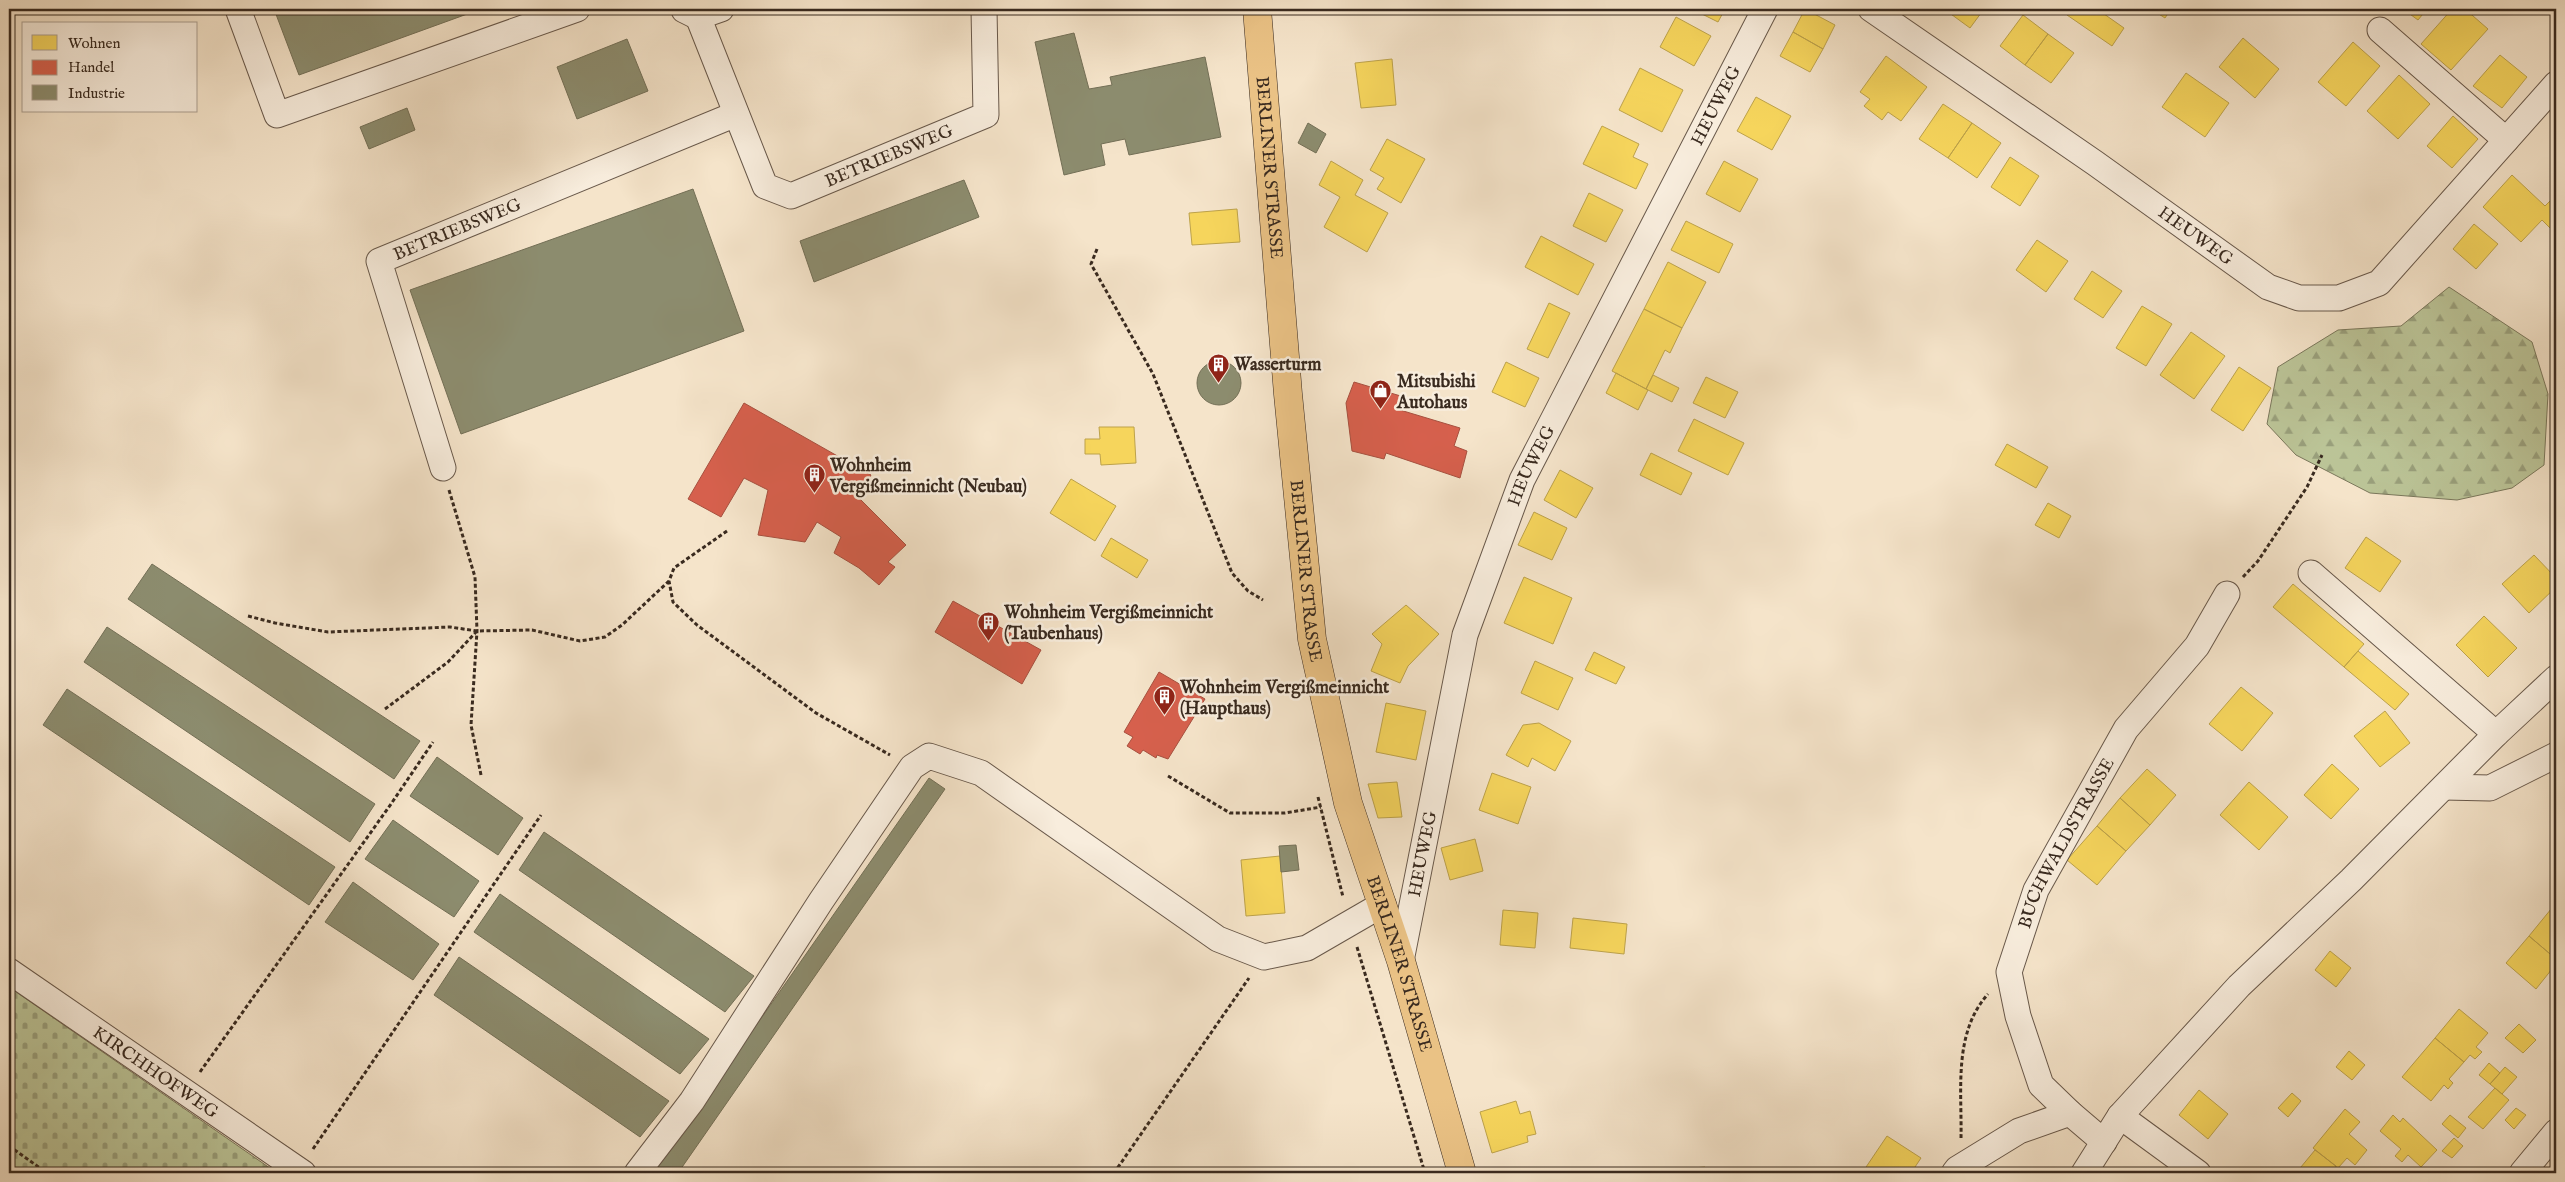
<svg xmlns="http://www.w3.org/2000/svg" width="2565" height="1182" viewBox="0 0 2565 1182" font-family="'IM FELL English',serif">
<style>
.forest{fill:url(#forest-firs);stroke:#7a775b}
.cemetery{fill:url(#cemetery-stones);stroke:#7a775b}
.homes{fill:#f6d55c;stroke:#bda24a}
.shops{fill:#d6604d;stroke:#a7503f}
.industry{fill:#8c8c6e;stroke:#736f56}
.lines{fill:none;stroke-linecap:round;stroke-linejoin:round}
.minor-casing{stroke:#68584a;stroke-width:27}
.major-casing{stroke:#392a1f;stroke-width:29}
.path{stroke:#392a1f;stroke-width:3;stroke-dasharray:4 2.5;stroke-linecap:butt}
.minor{stroke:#f8eddd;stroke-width:25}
.major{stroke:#eac285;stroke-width:28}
.labels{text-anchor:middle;stroke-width:5;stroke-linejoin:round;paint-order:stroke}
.street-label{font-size:18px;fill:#392a1f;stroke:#f8eddd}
.poi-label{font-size:18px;font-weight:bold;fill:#392a1f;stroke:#f8eddd;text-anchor:start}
</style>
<defs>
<pattern id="forest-firs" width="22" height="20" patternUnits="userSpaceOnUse" patternTransform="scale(1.25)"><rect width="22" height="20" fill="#bbc497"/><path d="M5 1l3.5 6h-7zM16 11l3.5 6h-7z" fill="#999f7b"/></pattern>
<pattern id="cemetery-stones" width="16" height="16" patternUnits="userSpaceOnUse" patternTransform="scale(1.25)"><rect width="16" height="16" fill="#bbc497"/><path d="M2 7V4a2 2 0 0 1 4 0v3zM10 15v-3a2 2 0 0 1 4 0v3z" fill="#999f7b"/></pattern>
</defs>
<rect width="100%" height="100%" fill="#f5e4ca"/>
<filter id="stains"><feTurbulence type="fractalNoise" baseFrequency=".004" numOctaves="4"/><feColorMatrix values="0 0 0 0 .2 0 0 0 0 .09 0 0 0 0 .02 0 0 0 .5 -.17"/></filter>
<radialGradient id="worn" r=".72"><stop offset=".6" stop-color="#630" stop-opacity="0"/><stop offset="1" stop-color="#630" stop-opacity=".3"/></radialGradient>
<!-- forest -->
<path class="forest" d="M 2449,287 L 2532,342 L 2548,394 L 2544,465 L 2512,488 L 2457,500 L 2370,493 L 2296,455 L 2267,424 L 2278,367 L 2338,330 L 2401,326 Z"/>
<!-- cemetery -->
<path class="cemetery" d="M 9,987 L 277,1173 L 9,1173 Z"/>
<!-- homes -->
<path class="homes" d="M 1692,9 L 1725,9 L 1718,22 Z
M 1805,9 L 1835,25 L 1823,49 L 1793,32 Z
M 1944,9 L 1984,9 L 1970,28 Z
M 2072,9 L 2097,9 L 2124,28 L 2112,46 L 2067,15 Z
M 2151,9 L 2171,9 L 2165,18 Z
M 2403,9 L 2427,9 L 2418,20 Z
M 2452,9 L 2465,9 L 2488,29 L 2451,70 L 2421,44 Z
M 2023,15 L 2048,34 L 2025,65 L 2000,46 Z
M 1676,17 L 1711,36 L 1694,66 L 1660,47 Z
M 1793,32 L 1823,49 L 1810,72 L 1780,56 Z
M 2048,34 L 2074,53 L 2051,83 L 2025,65 Z
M 2243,38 L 2279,69 L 2255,98 L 2219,67 Z
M 2353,42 L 2380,66 L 2346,106 L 2318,82 Z
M 2500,55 L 2527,77 L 2502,108 L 2473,86 Z
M 1886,56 L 1927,87 L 1901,121 L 1888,112 L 1882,120 L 1864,106 L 1870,99 L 1860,92 Z
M 1392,59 L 1396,105 L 1361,108 L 1355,63 Z
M 1640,68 L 1683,90 L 1662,132 L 1619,110 Z
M 2186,73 L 2229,103 L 2205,137 L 2162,107 Z
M 2399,75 L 2430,104 L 2398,139 L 2367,111 Z
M 1756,97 L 1791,116 L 1772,150 L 1737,131 Z
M 1943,104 L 1972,123 L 1948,158 L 1919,139 Z
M 2453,116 L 2478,139 L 2452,168 L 2427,146 Z
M 1972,123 L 2001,143 L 1977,178 L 1948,158 Z
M 1602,126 L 1639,144 L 1633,157 L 1648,164 L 1636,189 L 1583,164 Z
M 1387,139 L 1425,159 L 1401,203 L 1377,189 L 1384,178 L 1370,170 Z
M 2010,157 L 2039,176 L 2020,206 L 1991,187 Z
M 1331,161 L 1363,180 L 1355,195 L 1388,213 L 1367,252 L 1324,227 L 1340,197 L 1319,185 Z
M 1724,161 L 1758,179 L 1740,212 L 1706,194 Z
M 2512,175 L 2545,206 L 2552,199 L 2556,203 L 2556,234 L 2542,220 L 2521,242 L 2483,207 Z
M 1589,193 L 1623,210 L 1606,242 L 1573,226 Z
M 1237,209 L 1240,242 L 1192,245 L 1189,213 Z
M 1686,221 L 1733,244 L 1719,273 L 1671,250 Z
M 2474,224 L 2498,244 L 2476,269 L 2453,249 Z
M 1541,236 L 1594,264 L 1578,295 L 1525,267 Z
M 2037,240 L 2068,261 L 2046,292 L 2016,270 Z
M 1668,262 L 1706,282 L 1682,328 L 1644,309 Z
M 2092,271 L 2122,291 L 2103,318 L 2074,299 Z
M 1549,303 L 1570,313 L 1548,358 L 1527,349 Z
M 2142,306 L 2172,324 L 2146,366 L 2116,348 Z
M 1644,309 L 1682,328 L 1670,353 L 1665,350 L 1646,389 L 1612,371 Z
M 2191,332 L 2225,356 L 2194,399 L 2160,375 Z
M 1506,362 L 1539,378 L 1525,407 L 1492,392 Z
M 2239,367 L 2271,388 L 2243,431 L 2211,410 Z
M 1616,373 L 1648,390 L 1638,410 L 1606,393 Z
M 1653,375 L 1679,388 L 1672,402 L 1646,389 Z
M 1706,377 L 1738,392 L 1725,418 L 1693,403 Z
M 1694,419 L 1744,443 L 1728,475 L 1678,451 Z
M 1099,427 L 1134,427 L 1136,463 L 1101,465 L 1100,454 L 1085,454 L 1085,439 L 1100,439 Z
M 2007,444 L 2048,467 L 2036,488 L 1995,465 Z
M 1651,453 L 1692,473 L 1681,495 L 1640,475 Z
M 1560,470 L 1593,488 L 1576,518 L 1544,500 Z
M 1071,479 L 1116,506 L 1095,541 L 1050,513 Z
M 2048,503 L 2071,516 L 2059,538 L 2035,525 Z
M 1534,512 L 1567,528 L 1552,560 L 1518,545 Z
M 2366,537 L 2401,561 L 2380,592 L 2345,568 Z
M 1111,538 L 1148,560 L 1137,578 L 1101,556 Z
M 2534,555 L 2556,578 L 2556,587 L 2529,613 L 2502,584 Z
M 1524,577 L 1572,598 L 1553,644 L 1504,623 Z
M 2293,584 L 2364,644 L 2344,667 L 2273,607 Z
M 1406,605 L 1439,634 L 1408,666 L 1400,683 L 1371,671 L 1382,644 L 1372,634 Z
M 2484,616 L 2517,648 L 2488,677 L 2456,645 Z
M 2358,651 L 2409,694 L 2395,710 L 2344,667 Z
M 1594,652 L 1625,667 L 1616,684 L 1585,670 Z
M 1535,661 L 1573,678 L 1558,710 L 1521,693 Z
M 2241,687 L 2273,713 L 2242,751 L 2209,724 Z
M 1386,703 L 1426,711 L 1416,760 L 1376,752 Z
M 2385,711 L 2410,743 L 2380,767 L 2354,736 Z
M 1539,723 L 1571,741 L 1555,771 L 1532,758 L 1528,767 L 1506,755 L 1523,725 Z
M 2332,764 L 2359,789 L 2331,819 L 2304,795 Z
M 2147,769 L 2176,795 L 2150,825 L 2120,798 Z
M 1492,773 L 1531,787 L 1518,824 L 1479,810 Z
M 1397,782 L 1402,817 L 1378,818 L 1368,784 Z
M 2249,782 L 2288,817 L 2259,850 L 2220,815 Z
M 2120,798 L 2150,825 L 2126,851 L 2097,826 Z
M 2097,826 L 2126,851 L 2097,885 L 2067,860 Z
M 1475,839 L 1483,871 L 1450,880 L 1441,848 Z
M 1280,856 L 1285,913 L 1246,916 L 1241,860 Z
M 2556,903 L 2556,959 L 2529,936 Z
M 1503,910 L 1538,913 L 1535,948 L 1500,945 Z
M 1573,918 L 1627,924 L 1624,954 L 1570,948 Z
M 2529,936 L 2556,959 L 2556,964 L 2536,989 L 2506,963 Z
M 2330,951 L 2351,968 L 2336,987 L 2315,970 Z
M 2459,1009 L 2488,1033 L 2476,1047 L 2482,1052 L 2475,1059 L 2470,1055 L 2464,1062 L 2435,1038 Z
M 2519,1024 L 2536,1040 L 2523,1053 L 2505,1038 Z
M 2435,1038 L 2464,1062 L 2449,1079 L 2453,1083 L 2448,1089 L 2444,1085 L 2431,1101 L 2402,1077 Z
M 2349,1051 L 2365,1065 L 2352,1080 L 2336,1067 Z
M 2489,1063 L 2500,1073 L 2490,1084 L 2479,1075 Z
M 2505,1067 L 2517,1077 L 2502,1094 L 2490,1084 Z
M 2495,1088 L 2509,1100 L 2483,1129 L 2468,1117 Z
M 2199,1090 L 2228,1114 L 2208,1139 L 2179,1115 Z
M 2292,1093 L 2301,1101 L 2288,1117 L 2278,1108 Z
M 1516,1101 L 1520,1114 L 1530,1111 L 1536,1134 L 1527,1136 L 1528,1142 L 1492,1153 L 1480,1112 Z
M 2516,1108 L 2526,1115 L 2514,1129 L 2505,1120 Z
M 2345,1109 L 2360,1122 L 2349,1134 L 2367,1150 L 2355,1165 L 2347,1158 L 2338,1168 L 2313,1148 Z
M 2393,1115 L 2400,1122 L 2403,1118 L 2437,1150 L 2421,1167 L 2408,1155 L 2402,1162 L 2395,1156 L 2401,1149 L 2380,1131 Z
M 2450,1115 L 2466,1128 L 2458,1138 L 2442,1124 Z
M 1887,1136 L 1921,1158 L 1911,1173 L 1862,1173 Z
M 2454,1138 L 2463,1146 L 2452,1158 L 2442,1151 Z
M 2315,1150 L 2336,1166 L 2330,1173 L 2296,1173 Z
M 1705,1167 L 1705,1173 L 1629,1173 Z"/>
<!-- shops -->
<path class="shops" d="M 1354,382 L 1404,397 L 1400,410 L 1460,428 L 1454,446 L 1467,451 L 1460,478 L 1386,453 L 1384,459 L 1352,451 L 1346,403 Z
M 744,403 L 871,475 L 858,497 L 906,545 L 888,562 L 895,567 L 879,585 L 859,568 L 834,553 L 841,537 L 817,522 L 805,542 L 758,535 L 768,490 L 744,478 L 721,517 L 688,499 Z
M 953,601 L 1041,650 L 1022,684 L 935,632 Z
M 1159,672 L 1205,699 L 1168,759 L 1157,755 L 1156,758 L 1143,750 L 1140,754 L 1127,746 L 1133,737 L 1124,732 Z"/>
<!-- industry -->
<path class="industry" d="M 274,9 L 481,9 L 299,75 Z
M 1074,33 L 1089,89 L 1112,85 L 1110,77 L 1205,57 L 1221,137 L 1129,155 L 1125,139 L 1101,144 L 1105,165 L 1064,175 L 1035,42 Z
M 627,39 L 648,91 L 577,119 L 557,67 Z
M 407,108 L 415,130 L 369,149 L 360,127 Z
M 1308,123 L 1326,134 L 1316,153 L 1298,143 Z
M 964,180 L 979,217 L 814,282 L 800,241 Z
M 693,189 L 744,331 L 461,434 L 410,290 Z
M1197 383a22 22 0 1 1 44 0a22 22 0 1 1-44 0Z
M 152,564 L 420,741 L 394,779 L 128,599 Z
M 107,627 L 375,804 L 350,842 L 84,662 Z
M 67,689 L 335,867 L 309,905 L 43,725 Z
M 437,757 L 523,818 L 498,855 L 410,796 Z
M 929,778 L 945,789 L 678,1173 L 653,1173 Z
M 393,820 L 479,881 L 454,917 L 365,859 Z
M 544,832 L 754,976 L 725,1012 L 519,870 Z
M 1296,845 L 1299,870 L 1281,872 L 1279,846 Z
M 353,882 L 439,944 L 413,980 L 325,922 Z
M 500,894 L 709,1039 L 680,1074 L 474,932 Z
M 459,957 L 669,1101 L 640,1137 L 434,995 Z"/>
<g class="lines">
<defs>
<g id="minor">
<path d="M 238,9 L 277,115 L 577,9"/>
<path id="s1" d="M 695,9 L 765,186 L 791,196 L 986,115 L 984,9"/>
<path id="s2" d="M 1871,9 L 2095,163 L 2268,287 L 2299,298 L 2339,298 L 2379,283 L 2556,84"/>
<path d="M 684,10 L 698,17 L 721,9"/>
<path d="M 2380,30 L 2506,140"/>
<path id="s3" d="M 443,468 L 379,261 L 736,114"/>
<path d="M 2311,573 L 2496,734"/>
<path d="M 2444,787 L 2490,788 L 2556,755"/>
<path id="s4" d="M 1401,961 L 1465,635 L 1522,480 L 1765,9"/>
<path id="s5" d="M 9,971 L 303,1173"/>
<path d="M 2120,1116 L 2198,1173"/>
<path id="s6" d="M 2104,1142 L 2070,1113 L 2041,1085 L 2018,1016 L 2009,972 L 2036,890 L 2126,729 L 2197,646 L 2227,594"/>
<path d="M 637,1173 L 692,1101 L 821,901 L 912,767 L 929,756 L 981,773 L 1218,939 L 1264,957 L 1307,948 L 1383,904"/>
<path d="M 1954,1173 L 1957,1169 L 2019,1131 L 2070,1113"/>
<path d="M 2084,1173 L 2120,1116 L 2239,986 L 2351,880 L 2496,734 L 2556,678"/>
<path d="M 2522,1173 L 2556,1132"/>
</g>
<g id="major">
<path id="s7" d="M 1257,9 L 1288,394 L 1312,639 L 1348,803 L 1401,961 L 1462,1173"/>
</g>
</defs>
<!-- minor casing -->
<use href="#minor" class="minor-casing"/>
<!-- major casing -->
<use href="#major" class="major-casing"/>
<!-- path -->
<path class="path" d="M 1097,249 L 1091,264 L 1153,374 L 1232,573 L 1248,591 L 1263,600
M 449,490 L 475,577 L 477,631 L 471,725 L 481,775
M 727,531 L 674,568 L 669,581 L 673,602 L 697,625 L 816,713 L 890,755
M 2243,577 L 2258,561 L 2307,487 L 2322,455
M 248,616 L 275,623 L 328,632 L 450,627 L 477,631 L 532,630 L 580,641 L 605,637 L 622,625 L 669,581
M 385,709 L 448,662 L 477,631
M 1168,776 L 1230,813 L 1285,813 L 1321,807
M 1318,797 L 1343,897
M 1357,947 L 1425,1173
M 200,1072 L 391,804 L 433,742
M 1961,1138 C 1962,1090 1953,1033 1988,994
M 9,1146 L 47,1173
M 313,1149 L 541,815
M 1114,1173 L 1249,978"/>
<!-- minor -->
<use href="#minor" class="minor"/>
<!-- major -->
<use href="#major" class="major"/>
</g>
<!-- icons -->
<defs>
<symbol id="building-pin" viewBox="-11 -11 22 30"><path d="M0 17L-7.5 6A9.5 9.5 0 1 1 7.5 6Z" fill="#8f2418" stroke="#f8eddd"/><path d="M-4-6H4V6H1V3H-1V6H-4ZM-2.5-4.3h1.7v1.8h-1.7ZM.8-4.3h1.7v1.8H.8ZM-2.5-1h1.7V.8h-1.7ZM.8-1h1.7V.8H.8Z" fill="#fff"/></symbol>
<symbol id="shop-pin" viewBox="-11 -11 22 30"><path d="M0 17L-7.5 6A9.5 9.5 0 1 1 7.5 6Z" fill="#8f2418" stroke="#f8eddd"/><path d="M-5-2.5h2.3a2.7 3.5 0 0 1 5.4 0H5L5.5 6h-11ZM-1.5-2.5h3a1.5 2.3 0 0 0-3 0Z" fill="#fff"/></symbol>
</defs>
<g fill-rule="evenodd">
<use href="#building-pin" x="1206" y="352" width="25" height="34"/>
<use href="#shop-pin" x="1368" y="378" width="25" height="34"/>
<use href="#building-pin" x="802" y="462" width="25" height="34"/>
<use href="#building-pin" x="976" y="610" width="25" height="34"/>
<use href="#building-pin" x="1152" y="684" width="25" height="34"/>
</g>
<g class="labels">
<!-- street labels -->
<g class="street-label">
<text dy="6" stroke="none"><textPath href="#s4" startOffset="919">HEUWEG</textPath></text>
<text dy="6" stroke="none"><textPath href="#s1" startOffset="324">BETRIEBSWEG</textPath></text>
<text dy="6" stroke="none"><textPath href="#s7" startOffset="159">BERLINER STRASSE</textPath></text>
<text dy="6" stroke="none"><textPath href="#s3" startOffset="301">BETRIEBSWEG</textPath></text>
<text dy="6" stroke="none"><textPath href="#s2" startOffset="396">HEUWEG</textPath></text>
<text dy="6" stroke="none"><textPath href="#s4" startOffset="514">HEUWEG</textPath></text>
<text dy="6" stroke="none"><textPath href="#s7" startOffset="564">BERLINER STRASSE</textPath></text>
<text dy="6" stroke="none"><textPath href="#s6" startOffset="344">BUCHWALDSTRASSE</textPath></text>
<text dy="6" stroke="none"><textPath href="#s4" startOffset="109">HEUWEG</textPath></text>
<text dy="6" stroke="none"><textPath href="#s7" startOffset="969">BERLINER STRASSE</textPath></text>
<text dy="6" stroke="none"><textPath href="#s5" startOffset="178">KIRCHHOFWEG</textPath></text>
</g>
<!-- poi labels -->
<g class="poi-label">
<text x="1234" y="370">Wasserturm</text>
<text x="1397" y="387">Mitsubishi<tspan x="1397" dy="21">Autohaus</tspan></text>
<text x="830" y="471">Wohnheim<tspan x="830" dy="21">Vergißmeinnicht (Neubau)</tspan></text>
<text x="1004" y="618">Wohnheim Vergißmeinnicht<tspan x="1004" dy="21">(Taubenhaus)</tspan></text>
<text x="1180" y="693">Wohnheim Vergißmeinnicht<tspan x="1180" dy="21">(Haupthaus)</tspan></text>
</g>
</g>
<!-- margin -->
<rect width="2565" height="1182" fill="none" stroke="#f5e4ca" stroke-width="30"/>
<rect x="10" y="10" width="2545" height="1162" fill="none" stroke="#392a1f" stroke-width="2.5"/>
<rect x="15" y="15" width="2535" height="1152" fill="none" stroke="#392a1f"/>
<!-- legend -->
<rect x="22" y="22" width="175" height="90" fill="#f8eddd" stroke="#ac9f91"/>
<rect x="32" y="35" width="25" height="15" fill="#f6d55c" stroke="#ac9f91"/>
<text x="68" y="48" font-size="15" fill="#392a1f">Wohnen</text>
<rect x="32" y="60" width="25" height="15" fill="#d6604d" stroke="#ac9f91"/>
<text x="68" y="72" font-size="15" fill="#392a1f">Handel</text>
<rect x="32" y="85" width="25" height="15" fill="#8c8c6e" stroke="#ac9f91"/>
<text x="68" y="98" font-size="15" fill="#392a1f">Industrie</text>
<rect width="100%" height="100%" filter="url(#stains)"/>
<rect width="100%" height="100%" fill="url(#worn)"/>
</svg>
